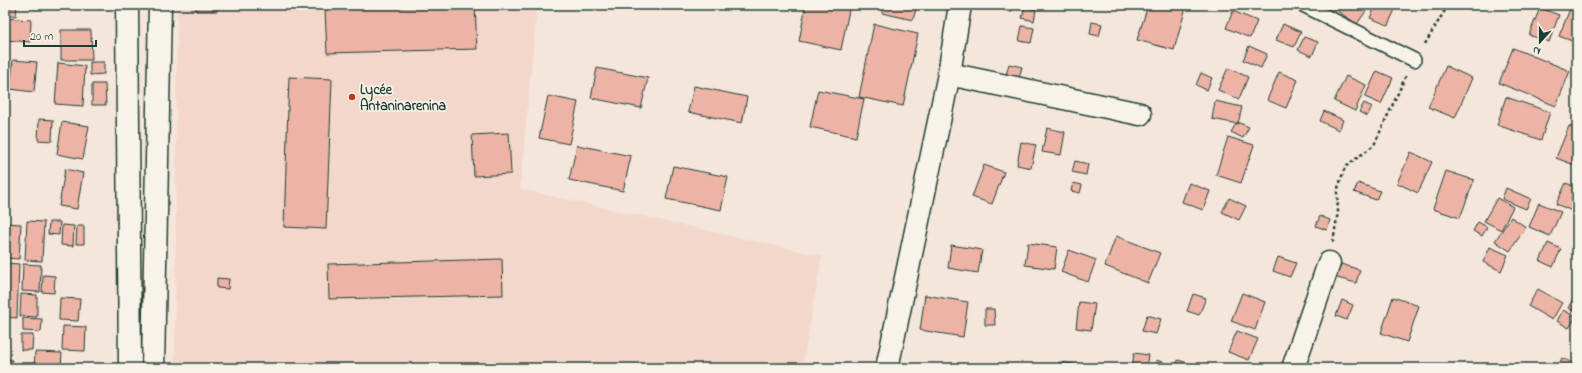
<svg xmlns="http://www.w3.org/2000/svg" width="1582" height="373" viewBox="0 0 1582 373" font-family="'Indie Flower',sans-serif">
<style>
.built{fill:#f3d7cb}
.building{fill:#edb4a6;stroke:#1f3d34}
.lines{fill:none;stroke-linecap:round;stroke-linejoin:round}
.service-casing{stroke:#1f3d34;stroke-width:16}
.minor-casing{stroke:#1f3d34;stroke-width:25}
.tertiary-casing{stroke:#1f3d34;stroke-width:25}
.path{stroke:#1f3d34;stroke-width:2.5;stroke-dasharray:3 3;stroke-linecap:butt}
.service{stroke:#f7f3e8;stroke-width:13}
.minor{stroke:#f7f3e8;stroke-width:22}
.tertiary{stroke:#f7f3e8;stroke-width:22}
.poi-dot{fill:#c8321e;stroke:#f7f3e8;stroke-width:1.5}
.labels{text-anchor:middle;stroke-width:3.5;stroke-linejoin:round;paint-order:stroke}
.poi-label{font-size:14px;font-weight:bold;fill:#1f3d34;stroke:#f7f3e8;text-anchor:start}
</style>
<rect width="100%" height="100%" fill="#f5e6db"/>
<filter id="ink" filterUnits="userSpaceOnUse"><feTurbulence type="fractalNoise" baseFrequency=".025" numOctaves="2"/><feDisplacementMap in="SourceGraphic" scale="8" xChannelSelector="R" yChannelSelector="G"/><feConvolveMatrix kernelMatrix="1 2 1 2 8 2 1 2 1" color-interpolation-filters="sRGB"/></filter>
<g filter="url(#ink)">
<!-- built -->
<path class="built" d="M 177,5 L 537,5 L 520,189 L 822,256 L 802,368 L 175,368 Z"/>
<!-- building -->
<path class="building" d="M 5,5 L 17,5 L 16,16 L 5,14 Z
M 196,5 L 217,5 L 217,11 L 196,11 Z
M 475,5 L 477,49 L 327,53 L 325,9 Z
M 806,5 L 850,5 L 841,50 L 799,41 Z
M 883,5 L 917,5 L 913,20 L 882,13 Z
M 1001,5 L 1013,5 L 1011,12 L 1000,9 Z
M 1123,5 L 1142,5 L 1141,10 Z
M 1148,5 L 1181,5 L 1186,7 L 1174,50 L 1137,40 Z
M 1328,5 L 1370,5 L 1357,24 Z
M 1376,5 L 1397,5 L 1388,25 L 1370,18 Z
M 1025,7 L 1036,10 L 1034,21 L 1022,18 Z
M 1540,8 L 1559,15 L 1549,42 L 1529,35 Z
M 1570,9 L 1577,11 L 1577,43 L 1559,36 Z
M 1233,11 L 1257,21 L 1250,38 L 1226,28 Z
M 5,18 L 31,20 L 30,42 L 5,40 Z
M 1092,22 L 1102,24 L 1099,36 L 1090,34 Z
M 874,24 L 918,34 L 903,106 L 859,97 Z
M 1283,24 L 1301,32 L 1294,47 L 1276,40 Z
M 1022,26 L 1034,28 L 1031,43 L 1019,41 Z
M 61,30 L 91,30 L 92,60 L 61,60 Z
M 1304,37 L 1318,42 L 1312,56 L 1298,50 Z
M 1249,46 L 1267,54 L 1261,68 L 1243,60 Z
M 1513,48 L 1570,71 L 1556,106 L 1499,83 Z
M 13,60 L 37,62 L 34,92 L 10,89 Z
M 90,62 L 104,62 L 104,74 L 90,75 Z
M 58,63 L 85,66 L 83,106 L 55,104 Z
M 1009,64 L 1022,67 L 1019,78 L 1006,75 Z
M 1446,66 L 1472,78 L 1455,118 L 1428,107 Z
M 597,68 L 648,78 L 641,108 L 591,98 Z
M 1228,68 L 1248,77 L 1239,99 L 1218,90 Z
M 1377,71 L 1393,78 L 1381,104 L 1365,97 Z
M 1279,72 L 1298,80 L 1286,108 L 1267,100 Z
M 1201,73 L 1212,78 L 1207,90 L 1196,85 Z
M 1346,76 L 1366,85 L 1355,111 L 1334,101 Z
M 289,77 L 332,79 L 326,229 L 284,227 Z
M 92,84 L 105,84 L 106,105 L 92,105 Z
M 694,86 L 747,97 L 742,123 L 688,112 Z
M 818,90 L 864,99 L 856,137 L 810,127 Z
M 548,96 L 578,102 L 569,144 L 539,138 Z
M 1506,97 L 1550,112 L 1541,140 L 1497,125 Z
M 1215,101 L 1242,107 L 1238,124 L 1212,119 Z
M 1364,103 L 1372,107 L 1367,116 L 1359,112 Z
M 1324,111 L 1343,120 L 1339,130 L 1320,121 Z
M 39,119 L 53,120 L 52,141 L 38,140 Z
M 62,122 L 89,126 L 83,159 L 57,154 Z
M 1237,122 L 1249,127 L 1243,138 L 1231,132 Z
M 1569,126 L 1577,129 L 1577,166 L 1556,158 Z
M 1047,128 L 1065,132 L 1061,155 L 1042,152 Z
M 509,133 L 511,174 L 474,176 L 472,135 Z
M 1228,137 L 1254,145 L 1241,183 L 1216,175 Z
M 1021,142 L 1036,145 L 1031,168 L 1017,165 Z
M 577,145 L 631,156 L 623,191 L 569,180 Z
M 1411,152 L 1432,162 L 1418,193 L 1397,183 Z
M 1075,161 L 1088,164 L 1086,175 L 1072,172 Z
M 984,165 L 1004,172 L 992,204 L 972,197 Z
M 673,166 L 728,177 L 721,210 L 666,199 Z
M 65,169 L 83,173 L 77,209 L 59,206 Z
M 1446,171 L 1474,180 L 1460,218 L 1433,209 Z
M 5,176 L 8,176 L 7,206 L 5,205 Z
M 1073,183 L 1082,185 L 1080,193 L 1071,191 Z
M 1189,183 L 1210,191 L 1203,210 L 1182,202 Z
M 1358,183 L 1380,191 L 1376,200 L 1354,192 Z
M 1566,183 L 1577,188 L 1577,213 L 1556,204 Z
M 1506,188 L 1531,199 L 1526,209 L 1502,199 Z
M 1229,198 L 1246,206 L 1239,220 L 1222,212 Z
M 1497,198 L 1513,207 L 1501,230 L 1484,221 Z
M 1539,203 L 1561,212 L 1550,236 L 1529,227 Z
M 1320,216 L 1330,220 L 1327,230 L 1316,226 Z
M 1511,217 L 1526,227 L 1510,251 L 1495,241 Z
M 27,221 L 44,222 L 42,261 L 25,260 Z
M 49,222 L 60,222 L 59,235 L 48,234 Z
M 1478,222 L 1487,227 L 1482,236 L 1473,231 Z
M 5,223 L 21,224 L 19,259 L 5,258 Z
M 62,225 L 74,226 L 73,246 L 61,245 Z
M 77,226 L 84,226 L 84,244 L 76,244 Z
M 1116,236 L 1160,253 L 1148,283 L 1105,266 Z
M 1028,243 L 1057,247 L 1054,269 L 1025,265 Z
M 1548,243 L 1561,249 L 1553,267 L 1540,261 Z
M 951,245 L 982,250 L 978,273 L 948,268 Z
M 1490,247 L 1508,255 L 1501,271 L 1483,262 Z
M 1069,250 L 1096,260 L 1088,282 L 1061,272 Z
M 1278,257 L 1296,263 L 1290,277 L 1273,271 Z
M 502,259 L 503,295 L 329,299 L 328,264 Z
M 5,263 L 19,264 L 17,318 L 5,317 Z
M 1338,263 L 1360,270 L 1356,283 L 1334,277 Z
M 23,264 L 41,265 L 40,292 L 22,291 Z
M 43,275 L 55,276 L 54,293 L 42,292 Z
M 217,278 L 229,279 L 228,289 L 217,288 Z
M 1538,289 L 1562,303 L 1552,320 L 1528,306 Z
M 1577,291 L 1577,313 L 1568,308 Z
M 1242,293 L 1265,302 L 1255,330 L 1231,321 Z
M 21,294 L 37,295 L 37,317 L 20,316 Z
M 1193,294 L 1206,298 L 1199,315 L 1187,311 Z
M 925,295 L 968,302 L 963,337 L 920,330 Z
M 1393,297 L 1419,306 L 1407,342 L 1381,333 Z
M 60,298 L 80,299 L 78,321 L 59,320 Z
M 1342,300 L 1353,305 L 1347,320 L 1336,316 Z
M 1079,302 L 1095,304 L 1091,330 L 1076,328 Z
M 985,309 L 994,309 L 995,325 L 985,325 Z
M 1563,310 L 1576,317 L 1569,328 L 1557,321 Z
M 1147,315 L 1161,319 L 1156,334 L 1142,331 Z
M 23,318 L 42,319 L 41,332 L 23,331 Z
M 63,326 L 86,327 L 85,351 L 62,350 Z
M 1237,331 L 1258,339 L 1249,360 L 1228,352 Z
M 21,335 L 33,335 L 32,350 L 21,350 Z
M 35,352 L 62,353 L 61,368 L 34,368 Z
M 1134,353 L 1148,355 L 1146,368 L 1132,367 Z
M 1562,358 L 1574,363 L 1571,368 L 1557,368 Z
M 5,359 L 12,360 L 11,368 L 5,368 Z
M 1156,360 L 1176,366 L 1176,368 L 1153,368 Z
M 1178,360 L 1198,366 L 1197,368 L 1176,368 Z
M 1059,362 L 1087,366 L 1086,368 L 1058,368 Z"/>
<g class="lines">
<defs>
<path id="service" d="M 1303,5 L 1414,60"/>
<path id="minor" d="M 949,74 L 1140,114
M 887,368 L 949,74 L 960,5
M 1293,368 L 1329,263"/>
<path id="tertiary" d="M 127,5 L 130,368
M 153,368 L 160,5"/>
</defs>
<!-- service casing -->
<use href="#service" class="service-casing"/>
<!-- minor casing -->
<use href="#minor" class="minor-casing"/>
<!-- tertiary casing -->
<use href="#tertiary" class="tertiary-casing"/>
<!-- path -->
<path class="path" d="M 1425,44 L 1448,5
M 1333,242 L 1338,212 L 1337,191 L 1345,167 L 1374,145 L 1406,76"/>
<!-- service -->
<use href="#service" class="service"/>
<!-- minor -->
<use href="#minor" class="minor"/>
<!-- tertiary -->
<use href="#tertiary" class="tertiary"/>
</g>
</g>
<!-- markers -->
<circle class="poi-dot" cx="352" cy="97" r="4"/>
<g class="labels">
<!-- poi labels -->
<g class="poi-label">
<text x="360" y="94">Lycée<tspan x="360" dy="16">Antaninarenina</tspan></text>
</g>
</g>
<!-- margin -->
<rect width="1582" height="373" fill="none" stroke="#f7f3e8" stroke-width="20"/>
<rect x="10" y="10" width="1562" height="353" fill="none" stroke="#1f3d34" stroke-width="1.5" filter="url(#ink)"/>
<!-- north arrow -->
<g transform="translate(1540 42) rotate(201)" stroke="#f7f3e8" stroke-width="3" paint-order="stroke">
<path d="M0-3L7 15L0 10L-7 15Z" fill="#1f3d34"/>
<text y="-6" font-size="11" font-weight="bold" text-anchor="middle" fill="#1f3d34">N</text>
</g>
<!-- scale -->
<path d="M24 40v6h72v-6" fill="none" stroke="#1f3d34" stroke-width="2"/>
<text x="30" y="40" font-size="12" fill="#1f3d34" stroke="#f7f3e8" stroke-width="3" paint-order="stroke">20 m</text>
</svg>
